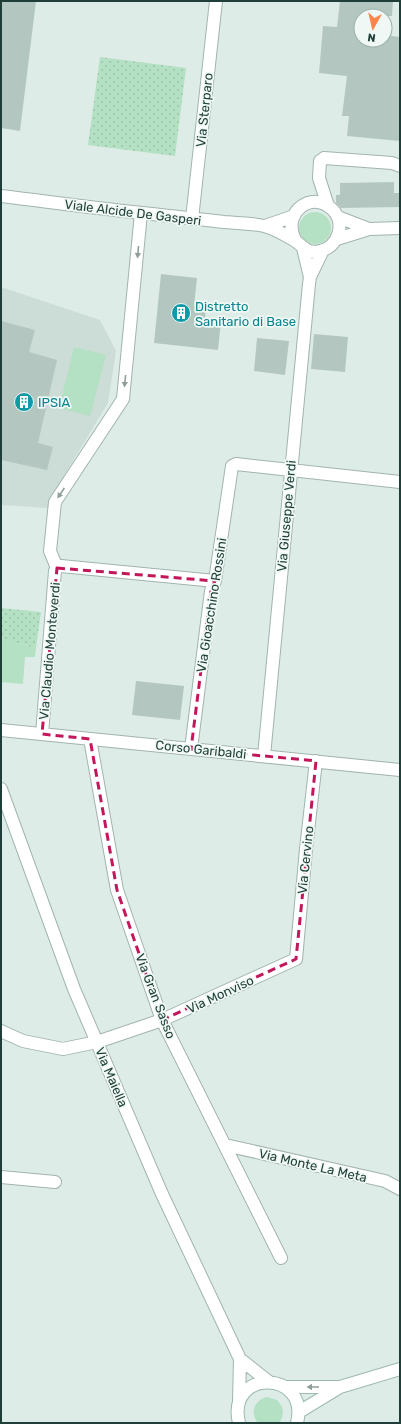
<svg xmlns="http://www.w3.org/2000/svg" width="401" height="1424" viewBox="0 0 401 1424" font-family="Rubik,sans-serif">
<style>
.built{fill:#ccdcd6}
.grass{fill:#b4e0c3}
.park{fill:url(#park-dots)}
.building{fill:#b3c7c0}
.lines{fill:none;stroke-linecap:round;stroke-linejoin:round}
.street-casing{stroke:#a1b4af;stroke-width:14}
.secondary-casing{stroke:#9cb9b1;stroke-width:14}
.street{stroke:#fff;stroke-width:12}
.secondary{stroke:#fff;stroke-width:12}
.oneway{fill:#8e9e9b}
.marked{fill:none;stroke:#c2185b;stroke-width:3;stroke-dasharray:8 5;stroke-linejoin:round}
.labels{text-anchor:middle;stroke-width:3.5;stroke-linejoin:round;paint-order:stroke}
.street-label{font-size:13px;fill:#1e3e37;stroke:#eff8f4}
.culture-label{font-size:13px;fill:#0d838f;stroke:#eff8f4;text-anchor:start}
</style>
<defs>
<pattern id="park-dots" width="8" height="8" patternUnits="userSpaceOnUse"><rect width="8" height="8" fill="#b4e0c3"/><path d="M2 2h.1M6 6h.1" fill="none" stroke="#9ac1a8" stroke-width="1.8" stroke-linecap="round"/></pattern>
</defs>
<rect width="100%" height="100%" fill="#deece7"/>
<!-- built -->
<path class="built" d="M 1,287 L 100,320 L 116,351 L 108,403 L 48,502 L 48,508 L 1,505 Z"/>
<!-- grass -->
<path class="grass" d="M299 228a16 16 0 1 1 32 0a16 16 0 1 1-32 0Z
M 74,347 L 106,355 L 90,416 L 59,408 Z
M 1,639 L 36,648 L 35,657 L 25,657 L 23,684 L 1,682 Z
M 267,1397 L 277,1400 C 284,1407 285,1415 279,1423 L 258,1423 C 249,1412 255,1400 267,1397 Z"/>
<!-- park -->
<path class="park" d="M 100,57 L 186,68 L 175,156 L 88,145 Z
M 1,608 L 41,612 L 36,648 L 1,639 Z"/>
<!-- building -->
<path class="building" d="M 1,1 L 36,1 L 20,131 L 1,128 Z
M 340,1 L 393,1 L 392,16 L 361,16 L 361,40 L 385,40 L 385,35 L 400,37 L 400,141 L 347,136 L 349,116 L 342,116 L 347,76 L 319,73 L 323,26 L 337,27 Z
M 394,182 L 394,193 L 400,193 L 400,207 L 341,208 L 336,203 L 336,195 L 340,195 L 340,183 Z
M 161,274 L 197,278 L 194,306 L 206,308 L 205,319 L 221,321 L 218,350 L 154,343 Z
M 1,321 L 35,330 L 29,352 L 57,360 L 38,443 L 53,447 L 47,470 L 1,460 Z
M 314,334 L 348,337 L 345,372 L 311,369 Z
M 257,338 L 289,341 L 285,375 L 254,371 Z
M 136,681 L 184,686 L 180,720 L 132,715 Z"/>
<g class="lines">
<defs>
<path id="street" d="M 1,196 C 51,202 101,209 152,214 C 176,217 200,219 224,222 C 237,223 251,223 264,226 C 271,227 287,236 294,240 C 303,246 306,254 320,251 C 338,247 346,224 333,210 C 313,189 281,212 295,240
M 328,206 L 319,178 L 320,161 L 324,158 L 392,163 L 400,166
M 338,217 L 369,229
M 192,219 L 216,1
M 265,226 L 294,216
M 337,239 L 369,229 L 400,228
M 303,248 L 310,277
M 57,568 L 50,551 L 55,502 L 123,399 L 141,213
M 57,568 L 61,566 L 215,581
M 1,730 L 400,770
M 42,734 L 55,571 L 57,568
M 90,739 L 117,890 L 162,1020 L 281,1258
M 191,749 L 211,591 L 215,581 L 232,466 L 236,464 L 400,482
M 264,756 L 309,284 L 310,277 L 323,250
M 1,789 L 74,989 L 162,1194 L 240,1359 L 269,1382
M 1,1031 L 23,1041 L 63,1049 L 97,1042 L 162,1020 L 296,959 L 306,849 L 316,761
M 225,1145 L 385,1181 L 400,1189
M 1,1177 L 55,1182
M 239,1401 L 240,1359"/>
<path id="secondary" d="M 285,1387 L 340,1387
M 299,1412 L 340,1387 L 400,1369
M 239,1423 C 226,1368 310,1370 297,1423"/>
</defs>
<!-- street casing -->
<use href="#street" class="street-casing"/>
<!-- secondary casing -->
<use href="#secondary" class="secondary-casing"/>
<!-- street -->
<use href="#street" class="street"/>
<!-- secondary -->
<use href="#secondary" class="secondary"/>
</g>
<!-- one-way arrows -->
<defs><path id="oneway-solid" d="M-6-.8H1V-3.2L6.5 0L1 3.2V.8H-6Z"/></defs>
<g class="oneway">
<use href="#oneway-solid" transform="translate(138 252) rotate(95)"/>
<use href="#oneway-solid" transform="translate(125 381) rotate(96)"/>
<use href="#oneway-solid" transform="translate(61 493) rotate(124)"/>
<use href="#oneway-solid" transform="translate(313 1387) rotate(-180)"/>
</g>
<!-- marked area -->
<path class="marked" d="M 57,568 L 215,581 L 211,591 L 191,749 L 316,761 L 296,959 L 162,1020 L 117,890 L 90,739 L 42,734 Z"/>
<!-- icons -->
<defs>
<symbol id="building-disc" viewBox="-11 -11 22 22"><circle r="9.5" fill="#0f9aa8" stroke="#eff8f4"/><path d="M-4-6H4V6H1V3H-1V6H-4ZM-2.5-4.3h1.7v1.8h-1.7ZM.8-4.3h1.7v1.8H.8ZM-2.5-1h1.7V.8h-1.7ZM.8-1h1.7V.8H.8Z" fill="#fff"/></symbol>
</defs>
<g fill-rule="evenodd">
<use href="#building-disc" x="170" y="302" width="22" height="22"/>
<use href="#building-disc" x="13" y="391" width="22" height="22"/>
</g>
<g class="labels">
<!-- street labels -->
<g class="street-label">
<text transform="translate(204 110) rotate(-84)" y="5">Via Sterparo</text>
<text transform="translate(133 212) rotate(7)" y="5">Viale Alcide De Gasperi</text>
<text transform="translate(286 516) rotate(-85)" y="5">Via Giuseppe Verdi</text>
<text transform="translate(211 605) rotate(-81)" y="5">Via Gioacchino Rossini</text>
<text transform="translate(49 651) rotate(-85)" y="5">Via Claudio Monteverdi</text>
<text transform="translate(201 749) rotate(6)" y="5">Corso Garibaldi</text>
<text transform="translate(305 860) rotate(-84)" y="5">Via Cervino</text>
<text transform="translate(220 994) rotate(-25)" y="5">Via Monviso</text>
<text transform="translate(156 996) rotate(69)" y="5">Via Gran Sasso</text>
<text transform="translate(112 1077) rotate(67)" y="5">Via Maiella</text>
<text transform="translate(313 1165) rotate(13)" y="5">Via Monte La Meta</text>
</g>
<!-- culture labels -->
<g class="culture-label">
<text x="195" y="311">Distretto<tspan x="195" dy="15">Sanitario di Base</tspan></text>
<text x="38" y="407">IPSIA</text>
</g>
</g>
<!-- border -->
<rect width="401" height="1424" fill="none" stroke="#1e3e37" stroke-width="4"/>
<!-- north arrow -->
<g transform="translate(373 28) rotate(188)"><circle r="19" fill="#eff8f4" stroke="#9baea8"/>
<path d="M0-3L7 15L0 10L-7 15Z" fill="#ff8449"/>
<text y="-6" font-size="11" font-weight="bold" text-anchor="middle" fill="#1e3e37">N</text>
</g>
</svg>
